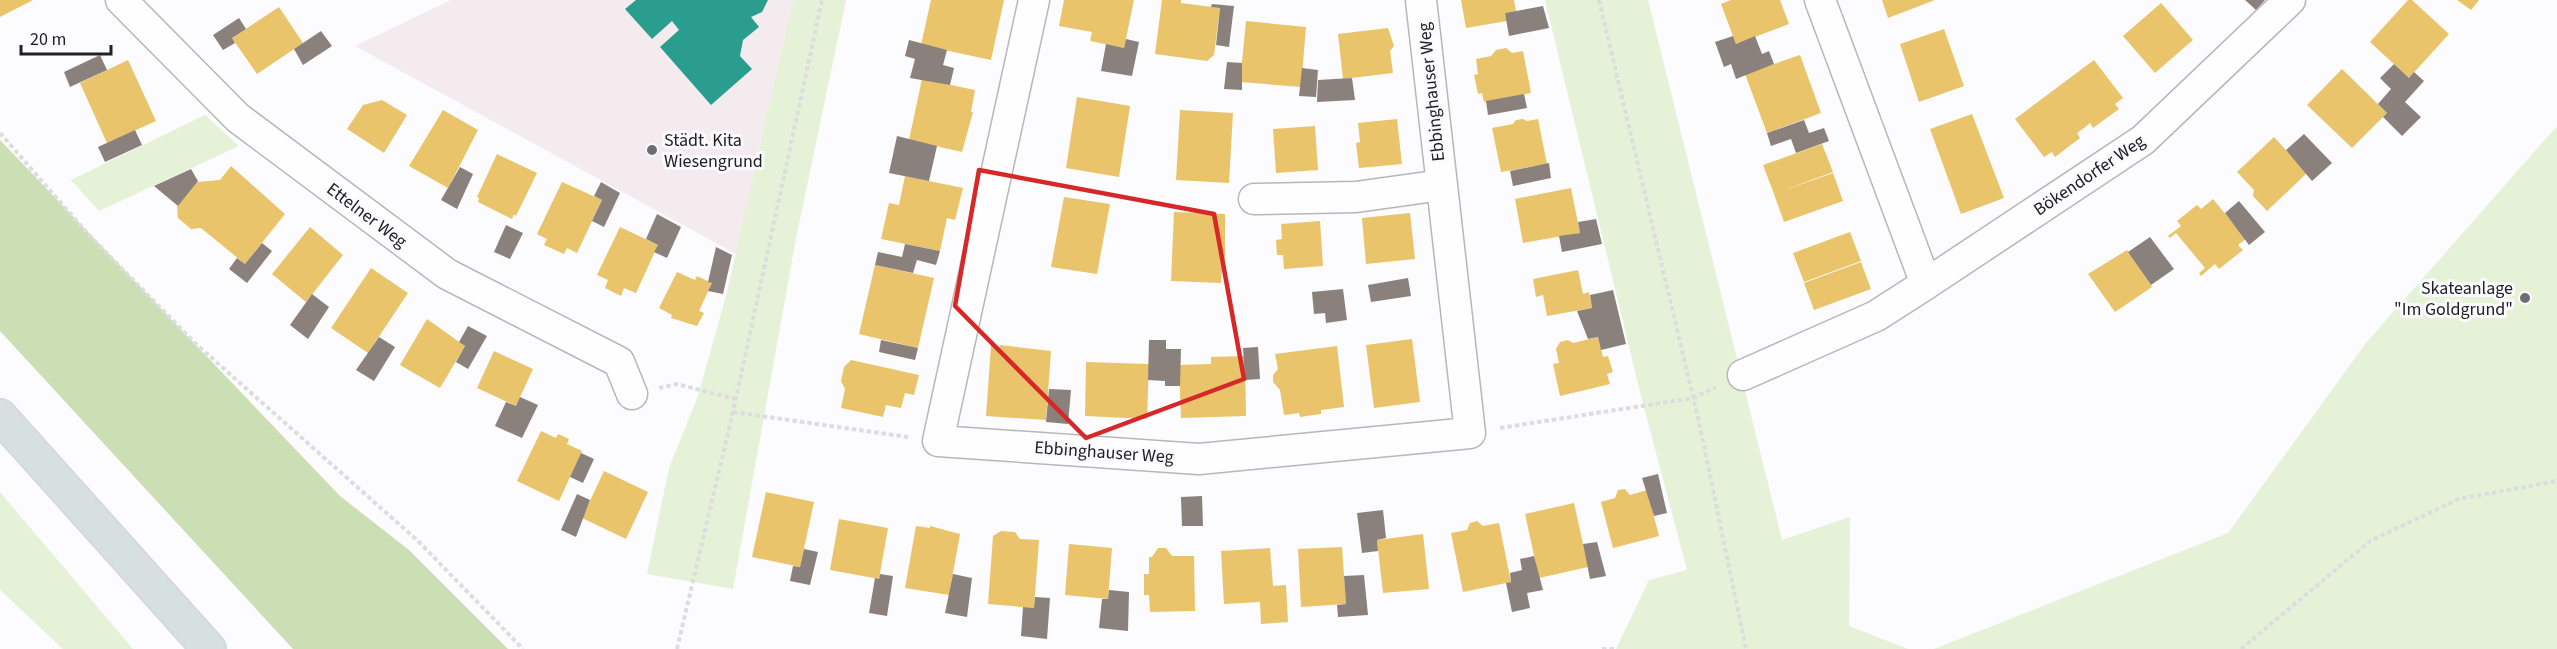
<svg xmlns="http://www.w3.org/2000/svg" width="2557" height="649" viewBox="0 0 2557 649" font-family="'Source Sans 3',sans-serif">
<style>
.education{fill:#f3ebee}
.green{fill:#e5f2d7}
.forest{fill:#cbdeb4}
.homes{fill:#e9c46a}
.schools{fill:#2a9d8f}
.industry{fill:#8a817c}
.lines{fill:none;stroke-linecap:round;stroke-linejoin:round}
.minor-casing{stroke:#b7b6b8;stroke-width:33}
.trunk-casing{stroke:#d6d5d7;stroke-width:36}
.path{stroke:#ddddde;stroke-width:4;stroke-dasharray:4.5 3;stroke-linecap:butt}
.minor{stroke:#fffeff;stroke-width:30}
.trunk{stroke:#d6e0e0;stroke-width:33}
.marked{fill:none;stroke:#d62828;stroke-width:4.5;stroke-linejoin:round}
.poi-dot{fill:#6e6d6f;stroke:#fbfafe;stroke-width:2}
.labels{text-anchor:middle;stroke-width:6;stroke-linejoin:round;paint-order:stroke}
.street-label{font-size:18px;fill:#212023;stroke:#fbfafe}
.poi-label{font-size:18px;fill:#212023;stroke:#fbfafe;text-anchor:start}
</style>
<rect width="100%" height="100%" fill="#fcfbfd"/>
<!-- education -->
<path class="education" d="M 451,0 L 793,0 L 736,254 L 355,46 Z"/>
<!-- green -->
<path class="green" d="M 793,0 L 846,0 L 796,238 L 733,589 L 647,574 L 669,468 L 698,396 L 727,292 Z
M 1545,0 L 1648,0 L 1782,540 L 1850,517 L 1849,626 L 1908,649 L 1616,649 L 1649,580 L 1687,570 L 1641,396 Z
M 205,115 L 239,146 L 99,211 L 71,180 Z
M 2557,126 L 2557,649 L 1934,649 L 2228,533 L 2366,343 Z
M 0,492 L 133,649 L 63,649 L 0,590 Z"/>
<!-- forest -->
<path class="forest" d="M 0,140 L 340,496 L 409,550 L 508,649 L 293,649 L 0,331 Z"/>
<!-- homes -->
<path class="homes" d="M 0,0 L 33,0 L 0,17 Z
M 931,0 L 1004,0 L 991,60 L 921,45 Z
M 1064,0 L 1134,0 L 1124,48 L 1090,41 L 1092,32 L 1059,26 Z
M 1162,0 L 1181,0 L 1181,3 L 1220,8 L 1214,55 L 1207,61 L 1155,54 Z
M 1461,0 L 1514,0 L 1516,11 L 1505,13 L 1507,21 L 1466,28 Z
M 1731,0 L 1780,0 L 1789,24 L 1736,44 L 1721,4 Z
M 1882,0 L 1935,0 L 1888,18 Z
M 2408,0 L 2412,0 L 2449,34 L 2409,78 L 2370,42 Z
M 2457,0 L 2479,0 L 2471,10 Z
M 2161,3 L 2193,40 L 2155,73 L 2123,36 Z
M 279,7 L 303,43 L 257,74 L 232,38 Z
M 1246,21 L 1306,27 L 1301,87 L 1240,82 Z
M 1388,28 L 1394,46 L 1390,51 L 1393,73 L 1343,79 L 1338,34 Z
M 1944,29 L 1964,86 L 1919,102 L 1900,44 Z
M 1506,48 L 1512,53 L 1523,51 L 1531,93 L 1484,102 L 1482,93 L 1478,94 L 1476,84 L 1474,75 L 1478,74 L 1476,59 L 1491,56 L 1496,50 Z
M 1800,55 L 1821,113 L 1767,133 L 1745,74 Z
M 128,60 L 156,121 L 107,143 L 80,83 Z
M 2094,60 L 2123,98 L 2115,104 L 2119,109 L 2093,128 L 2090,123 L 2084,128 L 2077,133 L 2080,138 L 2055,157 L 2052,152 L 2044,157 L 2015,119 Z
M 2342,69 L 2387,113 L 2352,148 L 2307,105 Z
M 922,79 L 975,90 L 971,112 L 973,112 L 962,152 L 909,140 Z
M 1077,97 L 1130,106 L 1119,177 L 1066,168 Z
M 382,100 L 407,115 L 384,153 L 347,129 L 363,105 Z
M 443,110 L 478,130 L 448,188 L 409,166 Z
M 1180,110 L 1233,113 L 1229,183 L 1176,180 Z
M 1972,114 L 2004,198 L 1961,214 L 1930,129 Z
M 1397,119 L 1402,164 L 1359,168 L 1356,143 L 1360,142 L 1358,123 Z
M 1523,119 L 1527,121 L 1538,119 L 1547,164 L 1501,172 L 1492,128 L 1513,124 L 1516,120 Z
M 1315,126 L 1318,170 L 1276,173 L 1273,129 Z
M 2274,137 L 2307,173 L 2267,211 L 2253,196 L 2254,190 L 2237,172 Z
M 1822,144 L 1833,172 L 1774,194 L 1763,165 Z
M 497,154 L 537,173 L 516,216 L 514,214 L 512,219 L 478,202 L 479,198 L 477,197 Z
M 231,166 L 285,214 L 245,264 L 201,228 L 191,229 L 178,218 L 177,207 L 197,182 L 220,180 Z
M 1833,173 L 1843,201 L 1784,222 L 1774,194 Z
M 905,176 L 963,188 L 955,220 L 947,218 L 940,251 L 881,239 L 889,203 L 899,205 Z
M 562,182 L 602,200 L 577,253 L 567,248 L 564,254 L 544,245 L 547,239 L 537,234 Z
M 1571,188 L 1580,233 L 1523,243 L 1515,199 Z
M 1064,197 L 1110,204 L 1097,274 L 1051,267 Z
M 2213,199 L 2246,239 L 2238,245 L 2243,250 L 2219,269 L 2215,264 L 2201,276 L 2199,273 L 2205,268 L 2176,233 L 2170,238 L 2168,236 L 2181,226 L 2177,221 L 2197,205 L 2201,209 Z
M 1174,212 L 1225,214 L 1225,260 L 1223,259 L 1221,283 L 1171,281 Z
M 1410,213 L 1415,259 L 1366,264 L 1362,218 Z
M 1320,221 L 1323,266 L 1284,269 L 1283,255 L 1277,255 L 1276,240 L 1282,239 L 1281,224 Z
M 310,227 L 343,255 L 306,302 L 272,274 Z
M 620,227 L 658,245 L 636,293 L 624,288 L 621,296 L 605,288 L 608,280 L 597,275 Z
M 1850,232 L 1861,261 L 1804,282 L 1793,253 Z
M 2127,250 L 2152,287 L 2115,312 L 2088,274 Z
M 1861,262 L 1871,289 L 1814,310 L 1804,283 Z
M 875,265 L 934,278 L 918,348 L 859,334 Z
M 371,268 L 408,293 L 368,353 L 331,328 Z
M 1578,270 L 1583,294 L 1589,292 L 1592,308 L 1547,316 L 1543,295 L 1536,297 L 1533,279 Z
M 677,272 L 695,280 L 697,276 L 712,283 L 699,311 L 704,313 L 697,326 L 671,318 L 672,315 L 659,308 Z
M 427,319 L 465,346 L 440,388 L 400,365 Z
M 1598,337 L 1603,357 L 1608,356 L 1613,372 L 1607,374 L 1610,384 L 1560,396 L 1553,364 L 1559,363 L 1556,349 L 1560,342 L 1568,340 L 1573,343 Z
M 1412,339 L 1420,402 L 1374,408 L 1366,345 Z
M 1000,345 L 1051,351 L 1046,420 L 986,416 L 991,346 L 1000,347 Z
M 1337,346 L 1344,407 L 1321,410 L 1321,414 L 1300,417 L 1299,413 L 1284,415 L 1280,390 L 1273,382 L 1273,375 L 1278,369 L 1275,354 Z
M 494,351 L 533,369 L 516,406 L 477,388 Z
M 1245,356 L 1246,416 L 1181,418 L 1179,365 L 1211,364 L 1211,357 Z
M 851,360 L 919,375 L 914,395 L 905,393 L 901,408 L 886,405 L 883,417 L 841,408 L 845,389 L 841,381 L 844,367 Z
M 1086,362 L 1149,364 L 1147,419 L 1085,416 Z
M 541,431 L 556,438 L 558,434 L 569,439 L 567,444 L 582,451 L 559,501 L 517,481 Z
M 604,471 L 648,492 L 626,539 L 582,518 Z
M 1625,489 L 1630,495 L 1647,490 L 1659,536 L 1613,548 L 1601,502 L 1615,498 L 1618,490 Z
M 766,492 L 814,502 L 800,567 L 752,557 Z
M 1574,503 L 1588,567 L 1539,578 L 1525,514 Z
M 839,519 L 888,528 L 879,579 L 830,570 Z
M 1477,521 L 1483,526 L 1499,523 L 1511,582 L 1463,592 L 1451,533 L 1467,530 L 1470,523 Z
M 916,526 L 930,528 L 930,526 L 960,534 L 949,595 L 905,588 Z
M 1001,531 L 1015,532 L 1020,539 L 1039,540 L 1034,608 L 988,604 L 993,536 Z
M 1423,534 L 1429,589 L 1383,593 L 1377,540 Z
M 1069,544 L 1112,548 L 1108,599 L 1065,595 Z
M 1342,547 L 1346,604 L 1301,607 L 1298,549 Z
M 1158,548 L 1166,548 L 1172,556 L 1194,556 L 1195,611 L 1150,612 L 1149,595 L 1144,595 L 1144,574 L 1149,574 L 1149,557 L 1152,557 Z
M 1270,548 L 1273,586 L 1286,585 L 1288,622 L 1261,624 L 1260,602 L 1224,604 L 1221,551 Z"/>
<!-- schools -->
<path class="schools" d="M 636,0 L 768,0 L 762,12 L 751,17 L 759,27 L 743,40 L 740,56 L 752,69 L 711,105 L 660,47 L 679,30 L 672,21 L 652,39 L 625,9 Z"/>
<!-- industry -->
<path class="industry" d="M 2245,0 L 2265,0 L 2256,10 Z
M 1212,4 L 1234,6 L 1229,47 L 1216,45 L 1220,8 L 1211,7 Z
M 1543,6 L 1549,28 L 1509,36 L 1505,13 Z
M 239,18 L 246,29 L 232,38 L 235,43 L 223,50 L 213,35 Z
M 321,31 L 332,46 L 303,65 L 294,49 Z
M 1733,36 L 1736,44 L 1755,36 L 1762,54 L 1769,51 L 1774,64 L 1736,79 L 1731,64 L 1724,67 L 1715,42 Z
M 1126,39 L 1139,42 L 1132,76 L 1101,71 L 1106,44 L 1124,48 Z
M 909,40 L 947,50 L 943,65 L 954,68 L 950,85 L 910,78 L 915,59 L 905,56 Z
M 100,55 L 107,70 L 70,87 L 64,72 Z
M 1227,62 L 1242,63 L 1242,90 L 1224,89 Z
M 2394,64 L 2409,78 L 2414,72 L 2424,81 L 2405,102 L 2421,117 L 2402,136 L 2383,117 L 2387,113 L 2378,104 L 2391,89 L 2380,78 Z
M 1302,68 L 1318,70 L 1316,97 L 1299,96 Z
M 1352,78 L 1355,100 L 1317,102 L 1318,80 Z
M 1524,94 L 1527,108 L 1488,115 L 1486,101 Z
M 1804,120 L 1809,133 L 1824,128 L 1829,141 L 1796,153 L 1791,139 L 1771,146 L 1767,133 Z
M 135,130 L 142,145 L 105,162 L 98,147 Z
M 2304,134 L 2332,163 L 2312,181 L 2286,150 Z
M 897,136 L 937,146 L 929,181 L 889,173 Z
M 1549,163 L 1551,178 L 1513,186 L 1510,171 Z
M 460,167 L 473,174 L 457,209 L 441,200 Z
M 191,169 L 198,181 L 178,206 L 154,186 Z
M 601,182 L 620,193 L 604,227 L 592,221 L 602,200 L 594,196 Z
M 2239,201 L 2265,232 L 2249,245 L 2225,213 Z
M 657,214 L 681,227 L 667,258 L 654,252 L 658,245 L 646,239 Z
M 1596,219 L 1602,244 L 1562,252 L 1559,236 L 1580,233 L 1578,222 Z
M 506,225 L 523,233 L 510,259 L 494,252 Z
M 2150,237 L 2174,269 L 2151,285 L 2128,252 Z
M 262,243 L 272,251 L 247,283 L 229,269 L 237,258 L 245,264 Z
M 905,244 L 940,251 L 936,265 L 917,260 L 913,273 L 875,265 L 878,252 L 902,257 Z
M 716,247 L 732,255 L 723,294 L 708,291 L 712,283 L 708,282 Z
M 1408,278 L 1411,296 L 1371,302 L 1368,285 Z
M 1343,289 L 1347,320 L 1326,323 L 1325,313 L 1314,314 L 1312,292 Z
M 1613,290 L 1626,344 L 1601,350 L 1598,337 L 1588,339 L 1577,311 L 1592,308 L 1590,295 Z
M 312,294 L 329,307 L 308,339 L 290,325 Z
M 468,326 L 487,336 L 468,369 L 456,362 L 465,346 L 459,342 Z
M 379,337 L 395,347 L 374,381 L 356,370 Z
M 881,340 L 918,348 L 915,360 L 879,352 Z
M 1149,340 L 1166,340 L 1166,349 L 1181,349 L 1180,386 L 1165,386 L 1165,381 L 1148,380 Z
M 1258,347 L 1260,379 L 1245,380 L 1243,348 Z
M 1049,389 L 1071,390 L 1068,424 L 1046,422 Z
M 520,397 L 538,405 L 522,438 L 495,426 L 506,402 L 516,406 Z
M 581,453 L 594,459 L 583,483 L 570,477 Z
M 1658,474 L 1667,513 L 1654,516 L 1642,478 Z
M 577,494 L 590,500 L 576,537 L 561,530 Z
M 1202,496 L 1203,526 L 1182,526 L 1181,497 Z
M 1383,510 L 1386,538 L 1377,540 L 1378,551 L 1362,553 L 1357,513 Z
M 1597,542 L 1606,576 L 1590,579 L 1583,544 Z
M 804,549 L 818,552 L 810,585 L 790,581 L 793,566 L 800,567 Z
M 1534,556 L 1543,590 L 1527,593 L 1530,608 L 1512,612 L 1506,583 L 1511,582 L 1510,573 L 1522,570 L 1520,559 Z
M 880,574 L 893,576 L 887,616 L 869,613 L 875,578 L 879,579 Z
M 953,574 L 972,578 L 967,617 L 945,613 Z
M 1364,575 L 1368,615 L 1338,617 L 1337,605 L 1346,604 L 1344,576 Z
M 1109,590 L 1129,592 L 1128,631 L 1099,628 L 1102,599 L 1108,599 Z
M 1035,597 L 1050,598 L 1047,639 L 1021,636 L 1023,607 L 1034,608 Z"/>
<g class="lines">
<defs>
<path id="minor" d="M 121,0 L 238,118 L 447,274 L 619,362 L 632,394
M 1034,0 L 938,441 L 1199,459 L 1470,433 L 1421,0
M 1820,0 L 1926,284 L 2143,140 L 2290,0
M 1254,199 L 1356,197 L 1442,185
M 1743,375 L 1876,316 L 1926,284"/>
<path id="trunk" d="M 0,416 L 209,649"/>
</defs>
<!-- minor casing -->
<use href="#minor" class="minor-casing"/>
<!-- trunk casing -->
<use href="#trunk" class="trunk-casing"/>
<!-- path -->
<path class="path" d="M 1599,0 L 1699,422 L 1746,649
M 0,133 L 88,234 L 196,344 L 418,541 L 523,649
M 659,388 L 677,384 L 735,399
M 733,412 L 908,437
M 1500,428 L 1693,398 L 1716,387
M 677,649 L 733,412 L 822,0
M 1602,649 L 1615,649
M 2241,649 L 2370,541 L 2459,499 L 2557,481"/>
<!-- minor -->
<use href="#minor" class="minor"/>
<!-- trunk -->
<use href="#trunk" class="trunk"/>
</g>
<!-- marked area -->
<path class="marked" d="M 979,170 L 1214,214 L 1244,379 L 1086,438 L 955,306 Z"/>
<!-- markers -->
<g class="poi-dot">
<circle cx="652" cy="150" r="6"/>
<circle cx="2525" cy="298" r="6"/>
</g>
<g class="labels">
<!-- street labels -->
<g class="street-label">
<text transform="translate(1431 92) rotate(-96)" y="6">Ebbinghauser Weg</text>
<text transform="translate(2089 175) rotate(-34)" y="6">Bökendorfer Weg</text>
<text transform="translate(367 215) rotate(37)" y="6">Ettelner Weg</text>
<text transform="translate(1104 452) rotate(4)" y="6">Ebbinghauser Weg</text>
</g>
<!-- poi labels -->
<g class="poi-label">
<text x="664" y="146">Städt. Kita<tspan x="664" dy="21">Wiesengrund</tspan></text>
<text x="2513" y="294" text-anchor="end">Skateanlage<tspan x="2513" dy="21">"Im Goldgrund"</tspan></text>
</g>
</g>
<!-- scale -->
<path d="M21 45v9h90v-9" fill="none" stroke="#212023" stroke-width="3"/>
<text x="30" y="45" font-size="18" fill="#212023" stroke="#fbfafe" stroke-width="4.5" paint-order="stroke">20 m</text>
</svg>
